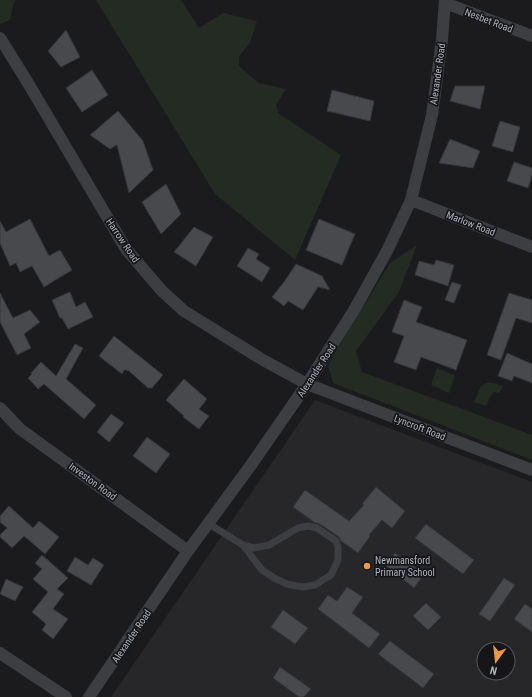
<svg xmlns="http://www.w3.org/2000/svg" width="532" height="697" viewBox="0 0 532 697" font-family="'Roboto Condensed',sans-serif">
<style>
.built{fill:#27272a;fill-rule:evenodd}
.green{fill:#232b23}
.building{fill:#48494d;stroke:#353639}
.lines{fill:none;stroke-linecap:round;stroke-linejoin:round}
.service{stroke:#3c3e42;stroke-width:7}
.minor{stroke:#3c3e42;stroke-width:12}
.poi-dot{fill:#ea9a46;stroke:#161618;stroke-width:1.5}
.labels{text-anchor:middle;stroke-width:3.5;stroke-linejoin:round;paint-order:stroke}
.street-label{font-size:10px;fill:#aeb4bc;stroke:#161618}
.poi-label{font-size:10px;fill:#aeb4bc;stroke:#161618;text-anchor:start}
</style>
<rect width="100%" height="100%" fill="#1b1b1d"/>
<!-- built -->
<path class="built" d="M 315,400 L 532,482 L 532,697 L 111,697 ZM 484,649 L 508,649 L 508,673 L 484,673 Z"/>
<!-- green -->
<path class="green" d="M 0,0 L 16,0 L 14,2 L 10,20 L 1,24 L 0,23 Z
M 96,0 L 181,0 L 199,28 L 223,13 L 257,21 L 250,43 L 239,56 L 239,66 L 259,83 L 286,89 L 276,105 L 278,113 L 341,155 L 295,260 L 215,194 Z
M 417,245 L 399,292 L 356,351 L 362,372 L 532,435 L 532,460 L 333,383 L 328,366 L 333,356 L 390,263 Z
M 437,368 L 455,375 L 449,393 L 431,385 Z
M 486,383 L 493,383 L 503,386 L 500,393 L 493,392 L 486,406 L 474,402 L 481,386 Z"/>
<!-- building -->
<path class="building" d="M 66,30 L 80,57 L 61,67 L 48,51 Z
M 92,70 L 108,95 L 82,112 L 66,88 Z
M 455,86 L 485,86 L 480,109 L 450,101 Z
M 332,90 L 374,101 L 370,121 L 327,111 Z
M 118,111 L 143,141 L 153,170 L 129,193 L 117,145 L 110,149 L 90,135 Z
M 500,121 L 520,127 L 513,152 L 492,146 Z
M 450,139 L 480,151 L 473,168 L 439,163 Z
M 514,162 L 532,168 L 532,175 L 528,188 L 507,181 Z
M 166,184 L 181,214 L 161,234 L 142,202 Z
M 30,219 L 49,256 L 60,250 L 72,270 L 44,287 L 32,266 L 20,272 L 16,263 L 10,266 L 0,243 L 0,221 L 6,232 Z
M 319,219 L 355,234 L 342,265 L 306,250 Z
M 194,227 L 213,237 L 196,266 L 174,252 Z
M 248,248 L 259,254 L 256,259 L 270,268 L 262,282 L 237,266 Z
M 436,260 L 454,265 L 448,286 L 415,275 L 419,261 L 434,265 Z
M 296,264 L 322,276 L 330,290 L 318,287 L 303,310 L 288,301 L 284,306 L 272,297 L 284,282 Z
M 452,282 L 461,285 L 454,303 L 445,300 Z
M 70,292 L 76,307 L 85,302 L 93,317 L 68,329 L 62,318 L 60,318 L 52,300 Z
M 0,293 L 13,318 L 30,310 L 40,322 L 24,334 L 31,348 L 17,355 L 0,322 Z
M 509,293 L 532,300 L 532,323 L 516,318 L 501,360 L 487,355 Z
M 404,300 L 422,307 L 416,322 L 467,340 L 456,370 L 421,357 L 416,370 L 394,362 L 404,336 L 392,332 Z
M 114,336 L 163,375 L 152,388 L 148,388 L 128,370 L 127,371 L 125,369 L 122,374 L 99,356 Z
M 75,344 L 83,348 L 66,379 L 96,405 L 84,419 L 44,384 L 38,389 L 28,378 L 32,374 L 31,373 L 41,362 L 56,376 Z
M 507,353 L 532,364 L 532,383 L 514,376 L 512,381 L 498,376 Z
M 184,379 L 207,399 L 199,409 L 209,416 L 199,429 L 183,417 L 184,416 L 166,400 Z
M 111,414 L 124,423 L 109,442 L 97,432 Z
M 147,437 L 170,454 L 156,473 L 133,456 Z
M 376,487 L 405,511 L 392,528 L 382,520 L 369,535 L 370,536 L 358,553 L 341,541 L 339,537 L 320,524 L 314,522 L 293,507 L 305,490 L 349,521 L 364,505 L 362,504 Z
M 9,506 L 33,528 L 39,521 L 59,537 L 45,554 L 24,536 L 12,548 L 0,537 L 0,535 L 7,528 L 0,522 L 0,516 Z
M 426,524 L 474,560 L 463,574 L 415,538 Z
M 395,553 L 424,574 L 414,588 L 386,566 Z
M 42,555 L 68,578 L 57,589 L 64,594 L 53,609 L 68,619 L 53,639 L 42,630 L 46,624 L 32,612 L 48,592 L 33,579 L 42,569 L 35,563 Z
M 75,557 L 88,565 L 93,558 L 104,565 L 91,585 L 67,571 Z
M 504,578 L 515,585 L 490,621 L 479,614 Z
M 6,579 L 23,587 L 15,601 L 0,594 Z
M 347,587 L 363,597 L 352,613 L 380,634 L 369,648 L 318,609 L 328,595 L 337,601 Z
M 426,603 L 441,617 L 428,630 L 413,616 Z
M 525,604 L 532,609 L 532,632 L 514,619 Z
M 283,610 L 308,628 L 295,644 L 271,627 Z
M 390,641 L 434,674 L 423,688 L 378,654 Z
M 280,667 L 311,689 L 304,697 L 299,697 L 273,678 Z"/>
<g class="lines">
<!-- service -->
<path class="service" d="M 209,524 L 243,545 L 254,548 L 269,545 L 298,528 L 308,526 L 317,528 L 336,541 L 338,547 L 338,560 L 331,575 L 315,585 L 303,587 L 287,584 L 274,578 L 262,570 L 243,545"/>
<!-- minor -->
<path class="minor" d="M 445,3 L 532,36
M 0,38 L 28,83 L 126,249 L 162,291 L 184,311 L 263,360 L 307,384 L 532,470
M 411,200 L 532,247
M 0,408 L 20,429 L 188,551
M 0,653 L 66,697
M 89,697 L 188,551 L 251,465 L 307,384 L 353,312 L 387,251 L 411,200 L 432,115 L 442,40 L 445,0"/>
</g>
<!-- markers -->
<circle class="poi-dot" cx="367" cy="566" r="4"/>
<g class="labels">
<!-- street labels -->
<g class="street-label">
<text transform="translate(489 20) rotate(21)" y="4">Nesbet Road</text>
<text transform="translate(437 74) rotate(-82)" y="4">Alexander Road</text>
<text transform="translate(471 223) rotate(21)" y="4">Marlow Road</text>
<text transform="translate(123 240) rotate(56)" y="4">Harrow Road</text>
<text transform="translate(316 370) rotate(-57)" y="4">Alexander Road</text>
<text transform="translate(420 427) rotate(21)" y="4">Lyncroft Road</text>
<text transform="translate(93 481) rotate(36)" y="4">Investon Road</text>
<text transform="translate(131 636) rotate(-56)" y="4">Alexander Road</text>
</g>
<!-- poi labels -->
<g class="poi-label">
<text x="375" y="564">Newmansford<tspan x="375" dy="12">Primary School</tspan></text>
</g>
</g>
<!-- north arrow -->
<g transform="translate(496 661) rotate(195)"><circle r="19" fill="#161618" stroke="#53555a"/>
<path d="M0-3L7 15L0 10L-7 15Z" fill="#ea9a46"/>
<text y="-6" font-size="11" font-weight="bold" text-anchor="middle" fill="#aeb4bc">N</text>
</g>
</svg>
